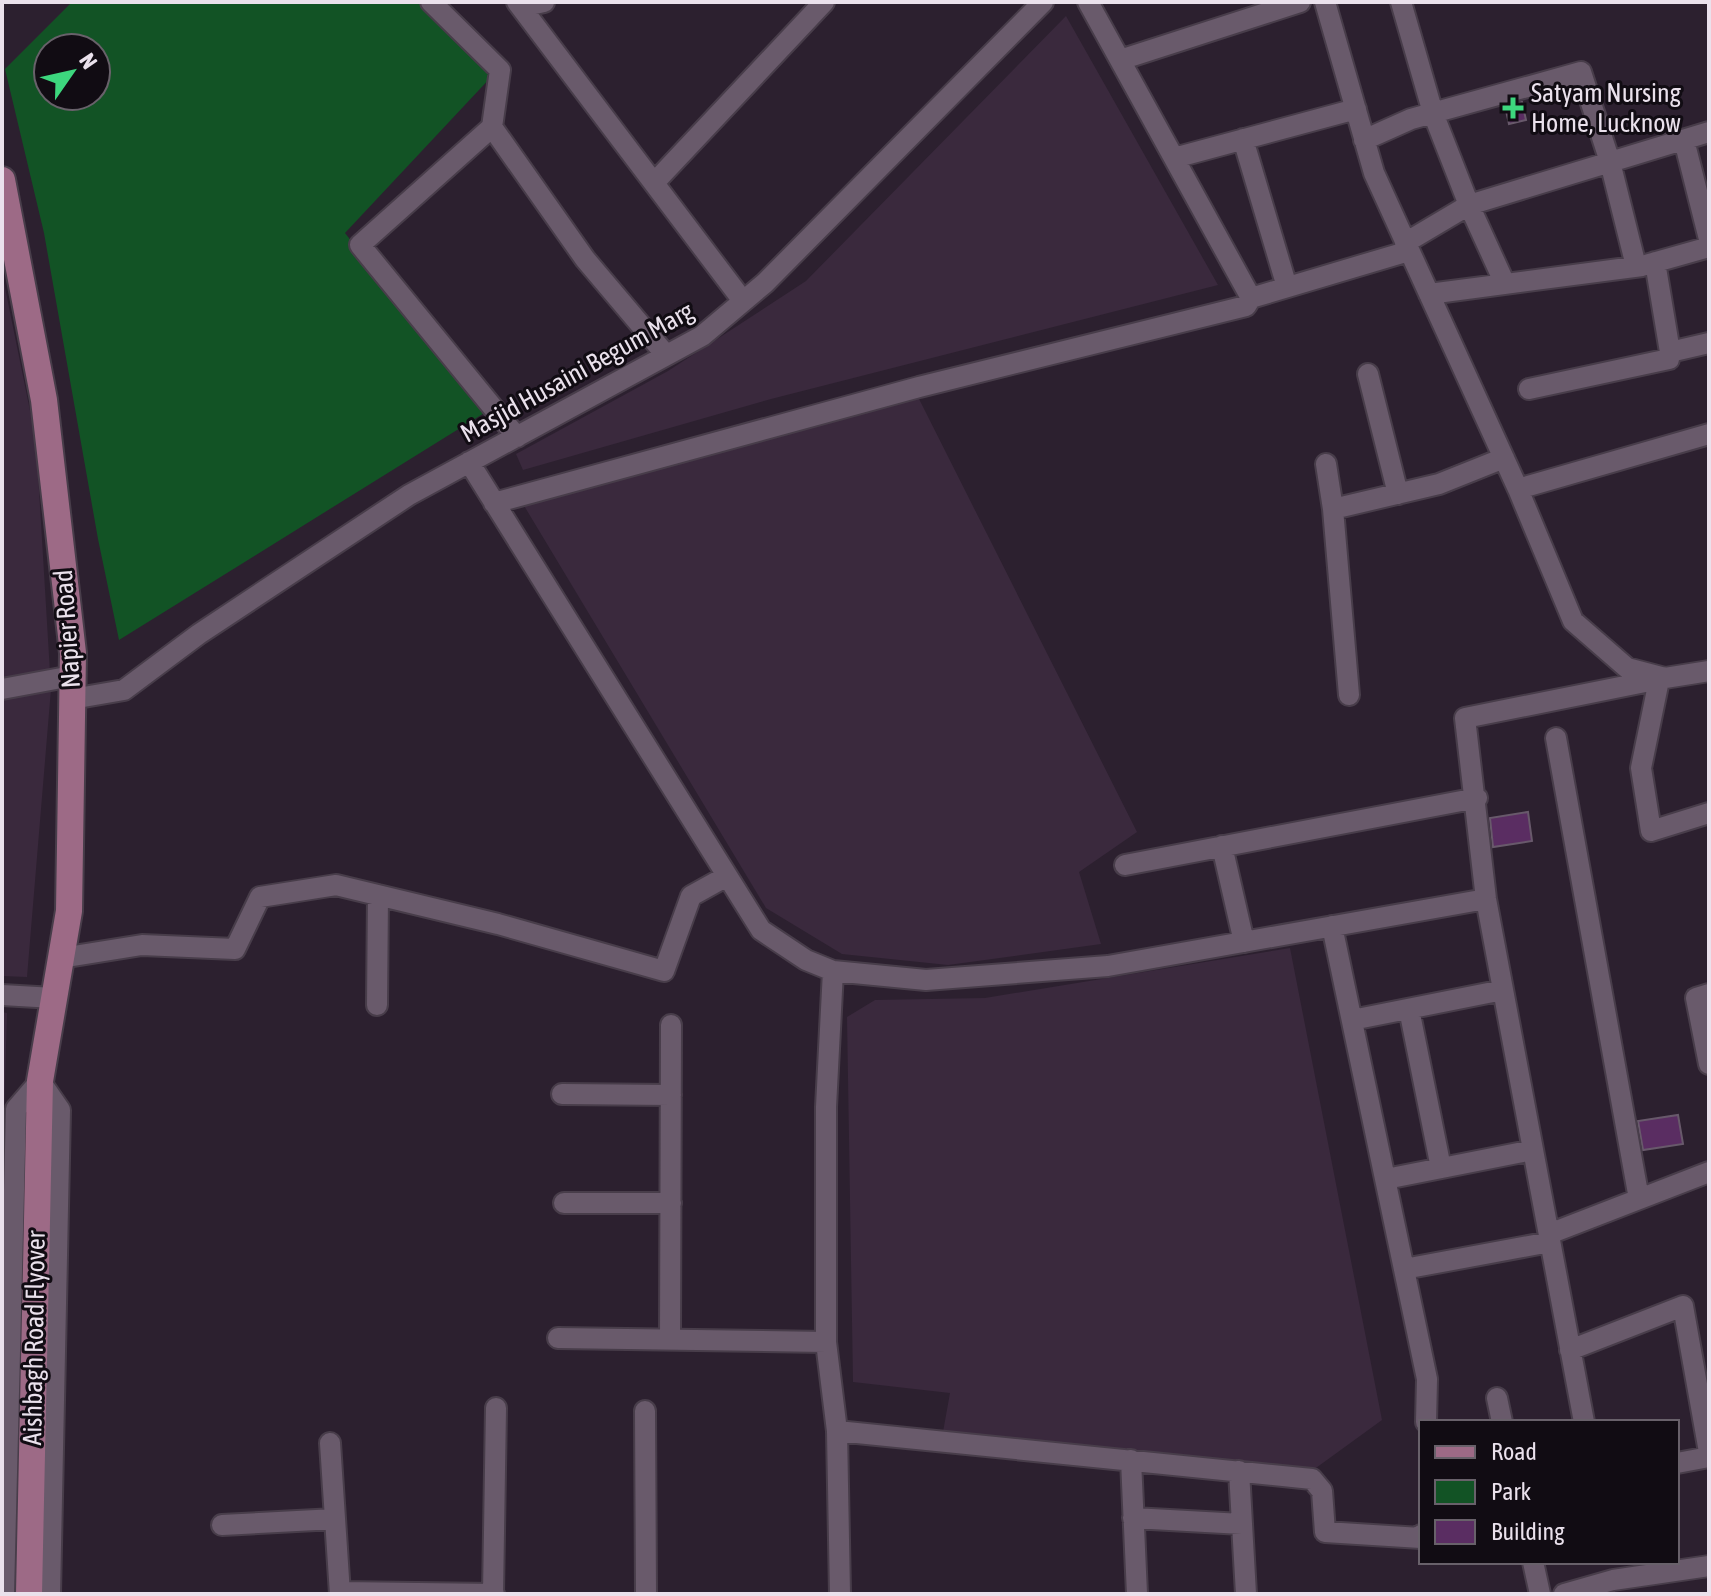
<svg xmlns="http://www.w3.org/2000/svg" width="1711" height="1596" viewBox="0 0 1711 1596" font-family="'Asap Condensed',sans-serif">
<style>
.built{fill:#3a293d}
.green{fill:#125325;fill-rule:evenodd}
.building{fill:#5a2d62;stroke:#68596b;stroke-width:2}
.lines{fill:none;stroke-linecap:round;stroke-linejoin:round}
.minor-casing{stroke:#483d4a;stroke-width:24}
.major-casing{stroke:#483d4a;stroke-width:30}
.minor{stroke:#695a6b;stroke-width:20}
.major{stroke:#9d6a86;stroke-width:26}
.poi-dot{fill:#3dd77e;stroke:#110c13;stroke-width:3}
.labels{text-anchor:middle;stroke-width:6;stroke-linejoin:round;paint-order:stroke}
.poi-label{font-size:26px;fill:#eae1ec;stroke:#110c13;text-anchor:start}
.street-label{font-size:26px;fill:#eae1ec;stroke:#110c13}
</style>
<rect width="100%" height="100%" fill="#2c202f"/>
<!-- built -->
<path class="built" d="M 1066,16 L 1218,285 L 771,399 L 523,470 L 516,454 L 668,371 L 806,281 Z
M 2,273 L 36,440 L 51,689 L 27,977 L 2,976 Z
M 916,393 L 1137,832 L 1079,872 L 1101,944 L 948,965 L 842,954 L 766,908 L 523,504 Z
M 1290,948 L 1382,1420 L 1309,1473 L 943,1432 L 950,1393 L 853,1382 L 847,1017 L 875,1000 L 985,998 Z
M 2,1012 L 7,1013 L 2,1184 Z"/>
<!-- green -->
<path class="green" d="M 72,2 L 419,2 L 493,75 L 345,233 L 486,412 L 119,640 L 98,539 L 44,233 L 5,69 ZM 48,48 L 96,48 L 96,96 L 48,96 Z"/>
<!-- building -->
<path class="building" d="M 1522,102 L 1526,120 L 1509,124 L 1505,106 Z
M 1528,812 L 1532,841 L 1493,847 L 1490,818 Z
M 1678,1115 L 1683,1144 L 1643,1150 L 1638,1121 Z"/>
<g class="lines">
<defs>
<path id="minor" d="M 431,2 L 500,70 L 492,127 L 585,259 L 666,355
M 517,2 L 743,301
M 1088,2 L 1251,298
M 1325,2 L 1374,173 L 1518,489 L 1573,621 L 1627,668 L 1665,678 L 1709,671
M 1401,2 L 1433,113 L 1469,205 L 1505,284
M 521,7 L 544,2
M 1120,60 L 1300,2
M 492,127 L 360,245 L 517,437
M 1243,139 L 1287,287
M 1364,140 L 1411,119 L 1581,72 L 1610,162 L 1636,266
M 1684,140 L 1709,239
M 1174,158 L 1356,109
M 654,183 L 824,2
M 1405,243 L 1469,205 L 1709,132
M 1655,262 L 1670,352 L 1709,343
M 1429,294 L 1642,266 L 1709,247
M 1368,374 L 1398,494
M 1529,389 L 1669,359 L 1670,352
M 469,462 L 761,930 L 806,960 L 833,971 L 926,980 L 1108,966 L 1486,899
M 1326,464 L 1333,509 L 1349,695
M 1518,489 L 1709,434
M 494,503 L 919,387 L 1246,306 L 1251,298 L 1409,251
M 1333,509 L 1439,484 L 1504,458
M 1659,680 L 1641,768 L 1651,831 L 1709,813
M 2,689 L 72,676
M 72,699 L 124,690 L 199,634 L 409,495 L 702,336 L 765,283 L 1043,2
M 1556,738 L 1639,1199
M 1222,846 L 1244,942
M 1125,865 L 1477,798
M 1332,926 L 1427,1379 L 1426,1422
M 61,958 L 142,945 L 235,949 L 260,897 L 336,885 L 498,924 L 664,971 L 691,896 L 727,876
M 833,971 L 826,1107 L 826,1342 L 837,1431 L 840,1594
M 1709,994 L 1696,998 L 1709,1064
M 2,995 L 54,998
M 377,1005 L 378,895
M 1409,1009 L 1441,1168
M 1352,1020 L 1503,990
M 562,1094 L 671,1095
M 1386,1179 L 1533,1150
M 564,1203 L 671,1203
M 1549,1234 L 1709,1172
M 1404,1269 L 1550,1242
M 558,1338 L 826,1342
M 670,1339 L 671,1025
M 1570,1350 L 1683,1306 L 1709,1452
M 1497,1398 L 1502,1422
M 645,1411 L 646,1594
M 1584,1422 L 1486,899 L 1465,718 L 1665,678
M 837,1431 L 1312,1479 L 1322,1491 L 1325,1532 L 1421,1538 L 1421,1535
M 330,1443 L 340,1594
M 1131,1460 L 1137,1594
M 1677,1463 L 1709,1457
M 1239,1471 L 1242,1524
M 1133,1518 L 1242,1524 L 1246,1594
M 222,1525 L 335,1519
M 1533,1562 L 1540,1594
M 340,1592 L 494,1594
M 4,1594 L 16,1109 L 40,1081 L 60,1110 L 50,1594
M 493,1594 L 496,1408
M 1564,1594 L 1613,1580 L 1709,1566"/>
<path id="major" d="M 2,180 L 44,400 L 73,653 L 69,911 L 40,1081 L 29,1594"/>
</defs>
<!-- minor casing -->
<use href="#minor" class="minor-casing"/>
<!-- major casing -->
<use href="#major" class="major-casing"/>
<!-- minor -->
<use href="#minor" class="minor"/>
<!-- major -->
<use href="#major" class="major"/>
</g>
<!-- markers -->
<path class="poi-dot" d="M1509 96h8v8h8v8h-8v8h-8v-8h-8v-8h8z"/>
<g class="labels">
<!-- poi labels -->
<g class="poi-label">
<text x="1531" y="102">Satyam Nursing<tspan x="1531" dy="30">Home, Lucknow</tspan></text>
</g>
<!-- street labels -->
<g class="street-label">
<text transform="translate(577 372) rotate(-29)" y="9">Masjid Husaini Begum Marg</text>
<text transform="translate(67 629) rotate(-94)" y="9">Napier Road</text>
<text transform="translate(34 1338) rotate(-89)" y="9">Aishbagh Road Flyover</text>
</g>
</g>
<!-- border -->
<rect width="1711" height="1596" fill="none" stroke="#eae1ec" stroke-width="8"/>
<!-- legend -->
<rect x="1419" y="1420" width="260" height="144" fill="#110c13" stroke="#68616a" stroke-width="2"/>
<rect x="1435" y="1446" width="40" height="12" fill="#9d6a86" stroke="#68616a" stroke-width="2"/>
<text x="1491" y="1460" font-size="24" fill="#eae1ec">Road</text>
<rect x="1435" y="1480" width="40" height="24" fill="#125325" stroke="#68616a" stroke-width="2"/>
<text x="1491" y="1500" font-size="24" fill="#eae1ec">Park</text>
<rect x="1435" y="1520" width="40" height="24" fill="#5a2d62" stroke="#68616a" stroke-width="2"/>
<text x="1491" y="1540" font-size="24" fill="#eae1ec">Building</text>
<!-- north arrow -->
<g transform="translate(72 72) rotate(56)"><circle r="38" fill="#110c13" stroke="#68616a" stroke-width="2"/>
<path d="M0-6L14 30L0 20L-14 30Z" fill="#3dd77e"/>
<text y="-12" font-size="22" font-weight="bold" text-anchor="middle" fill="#eae1ec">N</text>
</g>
</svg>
